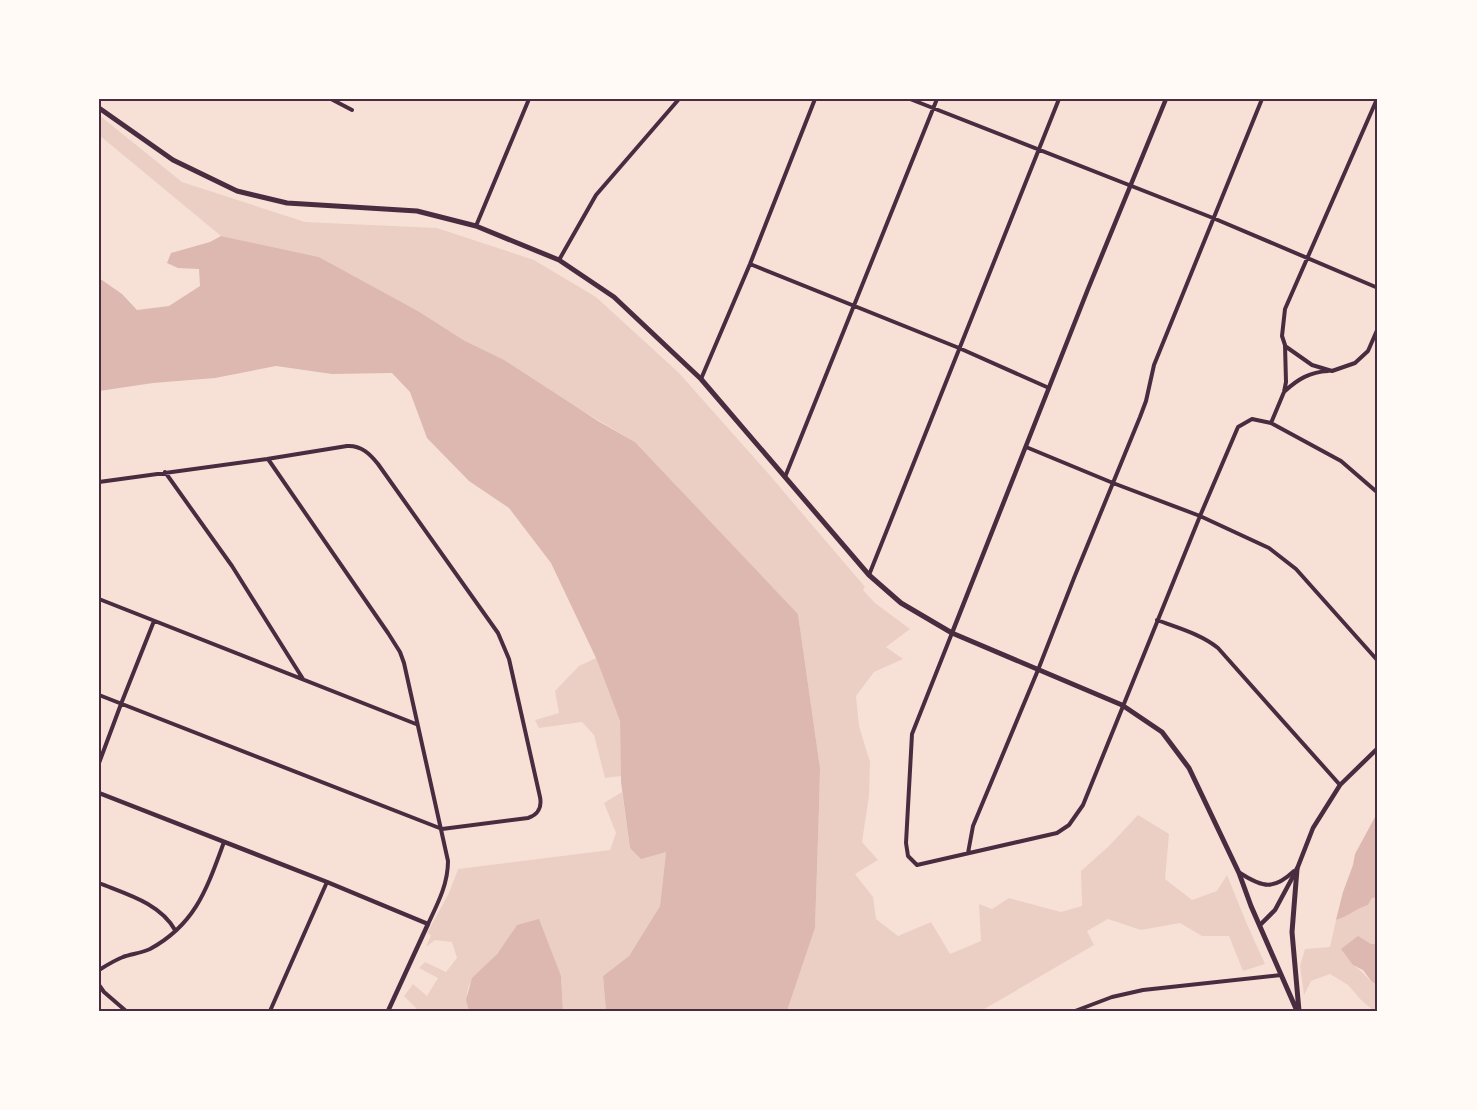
<svg xmlns="http://www.w3.org/2000/svg" width="1477" height="1110" viewBox="0 0 1477 1110" font-family="Overpass,sans-serif">
<style>
.green{fill:#ebcfc5}
.water{fill:#dcb8b0}
.lines{fill:none;stroke-linecap:round;stroke-linejoin:round}
.minor{stroke:#4a2c40;stroke-width:4}
.tertiary{stroke:#4a2c40;stroke-width:4.5}
.secondary{stroke:#4a2c40;stroke-width:5}
.neatline{fill:none;stroke:#4a2c40;stroke-width:2}
</style>
<rect width="100%" height="100%" fill="#f7e1d7"/>
<!-- green -->
<path class="green" d="M 99,115 L 182,182 L 305,222 L 437,228 L 534,260 L 596,297 L 679,373 L 767,472 L 865,587 L 863,590 L 875,603 L 910,629 L 886,647 L 903,659 L 874,672 L 856,696 L 859,726 L 870,762 L 869,796 L 862,842 L 878,860 L 855,874 L 873,897 L 876,919 L 898,936 L 931,922 L 950,954 L 981,941 L 979,904 L 992,909 L 1009,898 L 1061,912 L 1082,906 L 1081,871 L 1109,846 L 1138,815 L 1169,834 L 1165,879 L 1192,900 L 1217,891 L 1227,875 L 1246,922 L 1265,964 L 1243,971 L 1229,936 L 1202,936 L 1180,923 L 1141,930 L 1108,919 L 1087,931 L 1094,945 L 981,1011 L 787,1011 L 815,928 L 819,809 L 820,768 L 798,614 L 635,442 L 465,341 L 418,311 L 319,257 L 221,236 L 99,135 Z
M 596,658 L 620,721 L 621,776 L 605,778 L 594,735 L 582,722 L 539,728 L 535,720 L 559,713 L 555,691 L 579,666 Z
M 622,792 L 630,848 L 666,851 L 660,906 L 629,956 L 603,976 L 606,1011 L 563,1011 L 561,976 L 517,925 C 511,934 505,943 498,952 C 482,973 460,979 469,1011 L 419,1011 L 404,996 L 413,984 L 427,996 L 438,978 L 419,968 L 425,962 L 446,972 L 457,958 L 452,942 L 435,940 L 426,947 L 431,935 L 427,933 L 449,893 L 458,869 L 610,850 L 616,833 L 604,803 Z
M 1377,896 L 1378,897 L 1378,944 L 1371,944 L 1353,965 C 1365,972 1367,980 1378,986 L 1378,1011 L 1374,1011 L 1361,1000 L 1348,985 L 1330,974 L 1311,981 L 1304,995 L 1300,966 L 1305,949 L 1330,947 L 1336,920 C 1350,916 1355,909 1368,905 L 1372,898 Z"/>
<!-- water -->
<path class="water" d="M 221,236 L 319,257 L 418,311 L 465,341 L 504,360 L 598,421 L 635,442 L 798,614 L 820,768 L 819,809 L 815,928 L 787,1011 L 606,1011 L 603,976 L 629,956 L 660,906 L 666,852 L 641,859 L 630,848 L 621,782 L 620,721 L 596,658 L 551,563 L 509,508 L 469,481 L 427,438 L 410,392 L 392,373 L 332,374 L 276,366 L 215,378 L 153,383 L 99,391 L 99,278 L 122,294 L 137,310 L 169,306 L 200,286 L 199,269 L 178,268 L 167,263 L 171,253 L 210,242 Z
M 1375,817 L 1378,817 L 1378,897 L 1372,898 L 1368,905 C 1355,909 1350,916 1336,920 L 1343,892 L 1353,865 L 1355,854 Z
M 539,919 L 561,976 L 563,1011 L 469,1011 L 466,1000 L 472,978 L 497,954 L 517,925 Z
M 1358,936 L 1371,944 L 1378,944 L 1378,986 L 1372,982 L 1363,970 L 1353,965 L 1341,949 Z"/>
<g class="lines">
<!-- minor -->
<path class="minor" d="M 331,99 L 352,110
M 910,99 L 1213,218 L 1378,288
M 476,226 L 529,99
M 559,260 L 596,195 L 679,99
M 750,264 L 959,348 L 1049,388
M 1285,346 L 1312,365 L 1332,371 L 1355,363 L 1368,351 L 1378,328
M 701,379 L 750,264 L 815,99
M 1285,391 C 1298,379 1310,372 1328,371
M 1271,423 L 1341,461 L 1378,493
M 1026,447 L 1113,483 L 1200,516 L 1269,548 L 1296,569 L 1378,661
M 268,459 L 388,633 L 400,652 L 404,663 L 448,861 C 448,884 438,903 428,924
M 165,472 L 232,566 L 303,679
M 785,477 L 937,99
M 99,482 L 267,459 L 347,446 C 361,445 370,454 378,464 L 498,633 L 509,659 L 540,797 C 542,807 538,815 528,818 L 442,829 L 99,695
M 869,575 L 1059,99
M 99,599 L 416,724
M 1157,620 C 1178,628 1201,634 1218,648 L 1340,785
M 952,633 L 912,734 L 906,843 L 908,856 L 917,865 L 1057,833 L 1069,825 L 1083,805 L 1200,516 L 1238,427 L 1252,419 L 1271,423 L 1284,392 L 1286,382 L 1285,345 L 1282,336 L 1285,309 L 1377,99
M 99,763 L 121,704 L 154,621
M 968,853 L 973,826 L 1038,670 L 1074,578 L 1140,417 L 1146,401 L 1154,365 L 1262,99
M 1240,873 C 1263,888 1274,890 1294,871
M 99,883 C 126,894 160,903 175,930
M 99,970 C 107,965 115,960 123,957 C 132,954 141,953 150,949 C 196,924 207,888 224,842
M 99,985 L 104,992 L 126,1011
M 270,1011 L 327,882
M 1075,1011 L 1112,997 L 1143,990 L 1281,975"/>
<!-- tertiary -->
<path class="tertiary" d="M 952,633 L 1088,289 L 1166,99
M 99,793 L 327,882 L 428,924 L 388,1011
M 1260,925 L 1275,910 L 1297,869 L 1313,828 L 1340,785 L 1378,748"/>
<!-- secondary -->
<path class="secondary" d="M 99,108 L 173,160 L 237,191 L 287,203 L 417,211 L 476,226 L 559,260 L 614,297 L 701,379 L 869,575 L 901,603 L 952,633 L 1122,705 L 1162,732 L 1189,768 L 1239,873 L 1251,906 L 1297,1011
M 1297,869 L 1292,932 L 1299,1011"/>
</g>
<!-- border -->
<rect width="1477" height="1110" fill="none" stroke="#fffaf5" stroke-width="201"/>
<rect x="100" y="100" width="1276" height="910" class="neatline"/>
</svg>
